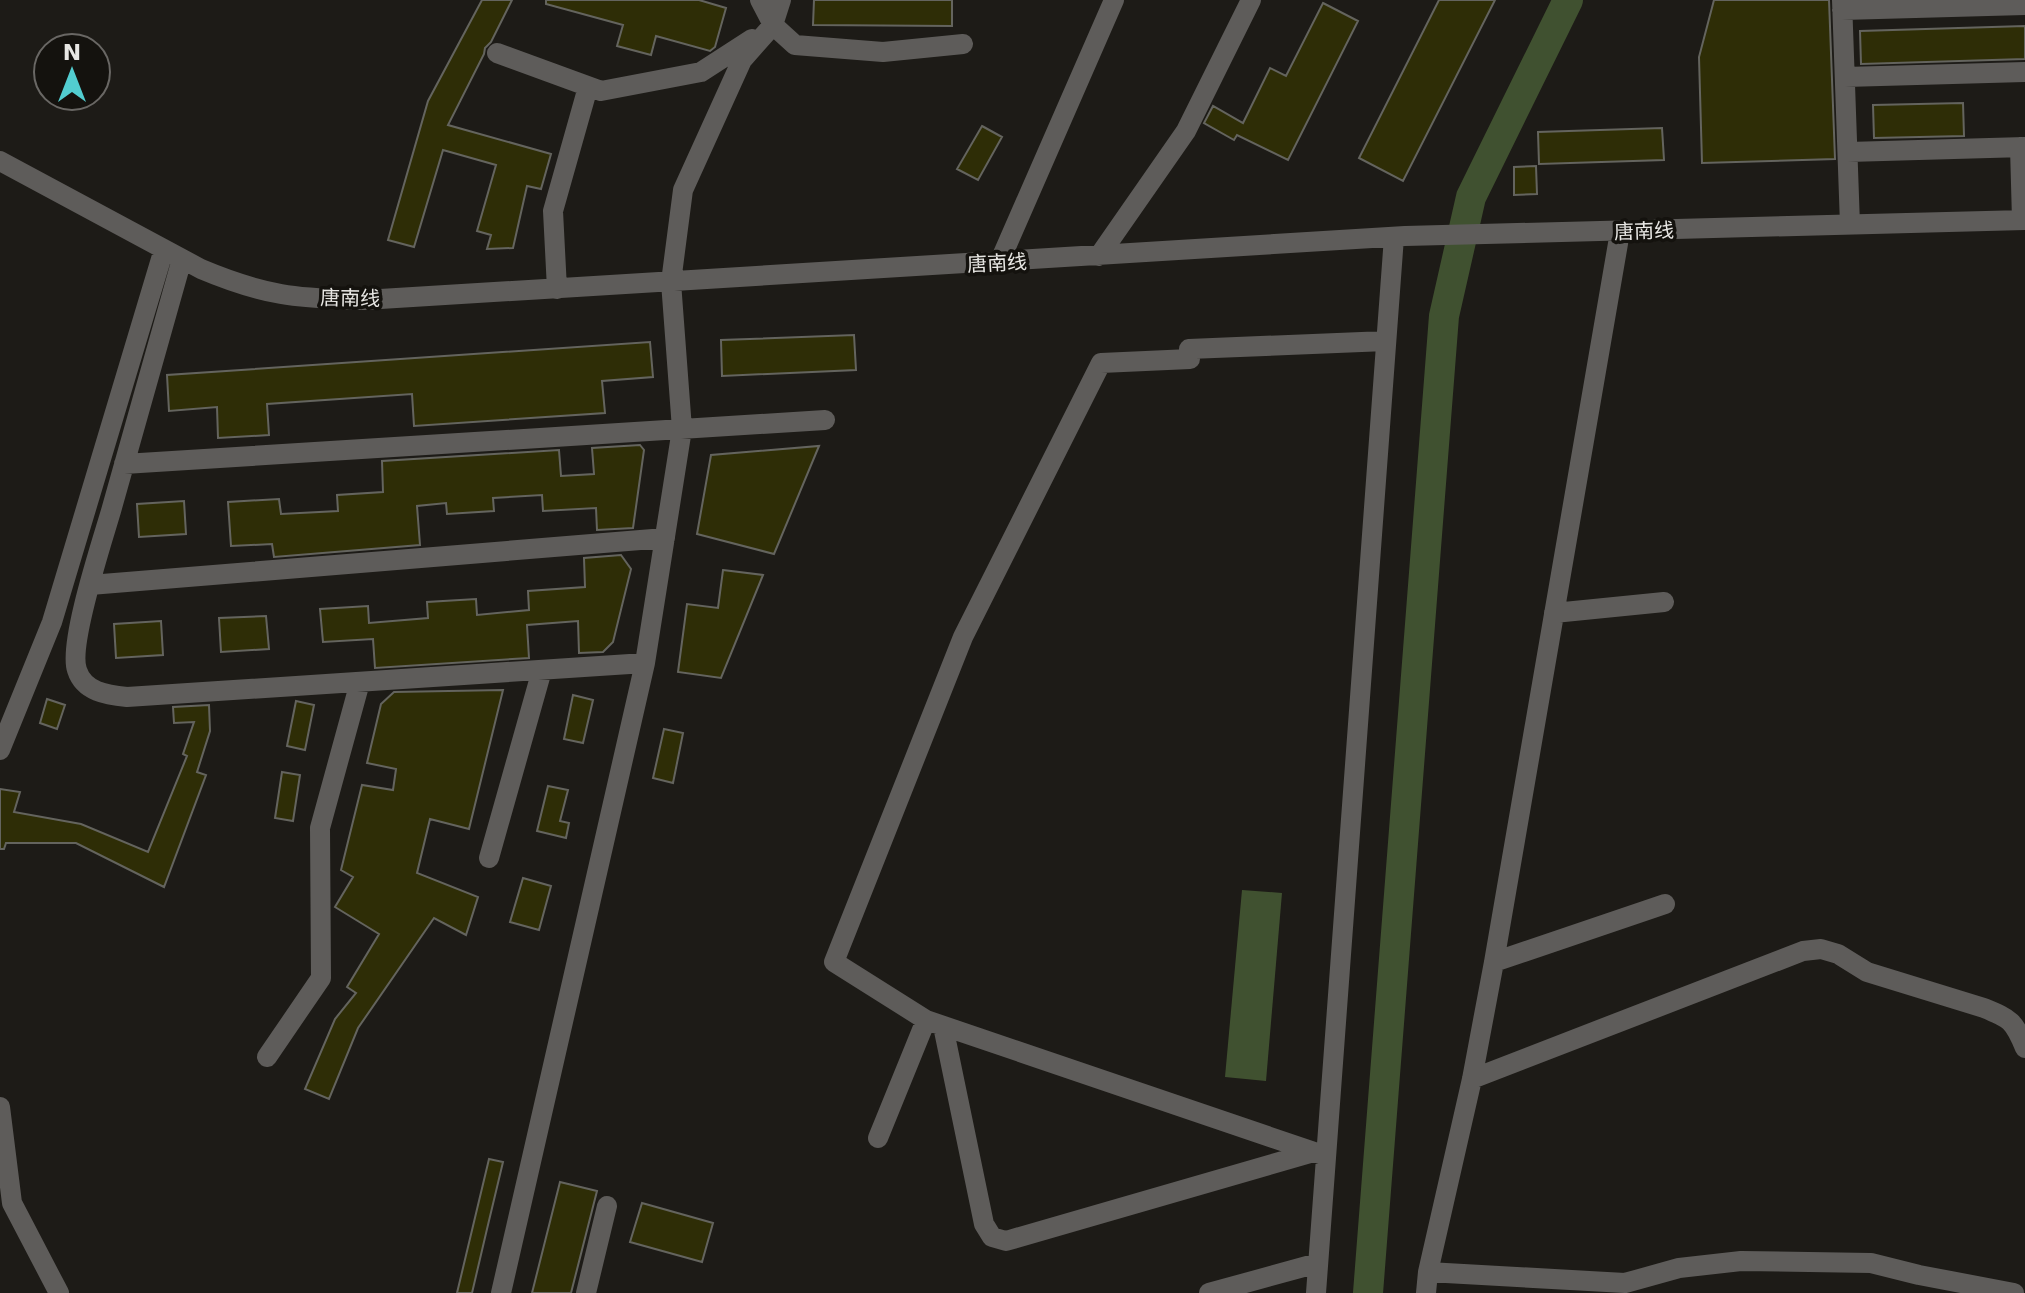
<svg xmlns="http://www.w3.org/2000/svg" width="2025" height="1293" viewBox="0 0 2025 1293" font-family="'DejaVu Sans','Noto Sans SC',sans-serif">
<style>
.water{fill:#405130}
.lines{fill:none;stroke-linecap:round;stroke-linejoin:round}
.river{stroke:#405130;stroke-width:30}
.building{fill:#2e2d06;stroke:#64645e;stroke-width:2}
.minor{stroke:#5e5c5a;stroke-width:20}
.labels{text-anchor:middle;stroke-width:7;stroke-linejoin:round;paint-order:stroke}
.street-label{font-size:20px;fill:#e8e7e4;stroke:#14120e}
</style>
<rect width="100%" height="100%" fill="#1d1b17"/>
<!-- water -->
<path class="water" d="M 1242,890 L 1282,893 L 1266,1081 L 1225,1077 Z"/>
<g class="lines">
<!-- river -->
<path class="river" d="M 1368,1293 L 1444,316 L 1471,197 L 1568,0"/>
</g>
<!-- building -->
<path class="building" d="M 482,0 L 512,0 L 491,42 L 485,48 L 484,54 L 448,125 L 551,154 L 541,189 L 527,186 L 513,248 L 487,249 L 491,235 L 477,231 L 496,165 L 443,150 L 414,247 L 388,240 L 428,101 Z
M 546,0 L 699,0 L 726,8 L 715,47 L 710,51 L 656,36 L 651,55 L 617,46 L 623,25 L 546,4 Z
M 814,0 L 952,0 L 952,26 L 813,25 Z
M 1439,0 L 1495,0 L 1403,181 L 1359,158 Z
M 1714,0 L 1829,0 L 1835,159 L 1702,163 L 1699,57 Z
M 1323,3 L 1358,21 L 1288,160 L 1237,135 L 1234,140 L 1204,123 L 1213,106 L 1243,123 L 1270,68 L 1286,76 Z
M 2025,26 L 2025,59 L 1861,64 L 1860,31 Z
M 1963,103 L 1964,136 L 1874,138 L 1873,105 Z
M 982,126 L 1002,137 L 978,180 L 957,169 Z
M 1662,128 L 1664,160 L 1539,164 L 1538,132 Z
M 1536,166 L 1537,194 L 1514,195 L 1514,167 Z
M 854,335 L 856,370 L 722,376 L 721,340 Z
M 650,342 L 653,377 L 602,381 L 605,413 L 414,426 L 412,394 L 267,404 L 269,435 L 218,438 L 217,407 L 169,411 L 167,375 Z
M 640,445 L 644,450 L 633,528 L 597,530 L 596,508 L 543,511 L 542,495 L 493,498 L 494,511 L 447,514 L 446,503 L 417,506 L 420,545 L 274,557 L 272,544 L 231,546 L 228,502 L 279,499 L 281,514 L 338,511 L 337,495 L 383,492 L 382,461 L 559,450 L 561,476 L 594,474 L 592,448 Z
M 819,446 L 774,554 L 697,534 L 711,455 Z
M 184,501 L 186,534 L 139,537 L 137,504 Z
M 621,555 L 631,569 L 613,642 L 603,652 L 579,653 L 578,621 L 527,625 L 529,658 L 375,668 L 373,639 L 323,642 L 320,609 L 368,606 L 369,623 L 428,618 L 427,602 L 476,599 L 477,615 L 529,610 L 528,591 L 585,587 L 584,558 Z
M 723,570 L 763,575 L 721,678 L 678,672 L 687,604 L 718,608 Z
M 266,616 L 269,649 L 221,652 L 219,618 Z
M 161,621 L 163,655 L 116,658 L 114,624 Z
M 503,690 L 469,829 L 430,819 L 417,873 L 478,897 L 466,935 L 434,918 L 358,1028 L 329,1099 L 305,1089 L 335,1019 L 356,993 L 347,987 L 379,934 L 335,907 L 353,877 L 341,870 L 362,785 L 393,790 L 396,769 L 367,763 L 381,704 L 394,692 Z
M 573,695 L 593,700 L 583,743 L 564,739 Z
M 47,699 L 65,705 L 57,729 L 40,723 Z
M 296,701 L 314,705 L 305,750 L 287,746 Z
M 209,705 L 210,731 L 197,772 L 206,775 L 164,887 L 76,843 L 6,843 L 4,849 L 0,849 L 0,789 L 20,792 L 14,812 L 81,824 L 148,852 L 187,756 L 183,754 L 194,722 L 174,723 L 173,707 Z
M 664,729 L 683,733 L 673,783 L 653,778 Z
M 282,772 L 300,775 L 293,821 L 275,818 Z
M 548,786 L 568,790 L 560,821 L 569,823 L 566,838 L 537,831 Z
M 523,878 L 551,886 L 539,930 L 510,922 Z
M 489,1159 L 503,1162 L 487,1229 L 472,1293 L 457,1293 Z
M 560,1182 L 597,1191 L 571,1293 L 532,1293 Z
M 642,1203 L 713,1223 L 702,1262 L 630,1242 Z"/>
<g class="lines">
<!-- minor -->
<path class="minor" d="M 760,0 L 773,25 L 795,45 L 883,52 L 963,44
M 1842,0 L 1850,225
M 1842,10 L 2025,5
M 497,53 L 601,91 L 701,72 L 752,39
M 1845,77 L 2025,72
M 2020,147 L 2022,220
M 1848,152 L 2025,147
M 0,161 L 201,269 C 227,280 253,289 281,294 C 308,299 336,299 364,300 L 1405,236 L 2025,220
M 1099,256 L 1186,131 L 1251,0
M 182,259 C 159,343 135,427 111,511 C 102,542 68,644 77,670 C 84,692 107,695 127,697 L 645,663
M 999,263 L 1114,0
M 557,289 L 553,211 L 588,87
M 124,464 L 825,420
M 90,585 L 665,538
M 1554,613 L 1664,602
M 0,750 L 52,622 L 164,249
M 489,858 L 542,670
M 1494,962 L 1665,904
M 943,1026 L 984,1224 L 992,1237 L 1006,1241 L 1314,1152
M 267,1057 L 321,978 L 320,828 L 360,682
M 1472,1079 L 1803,951 L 1821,949 L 1838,954 L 1867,972 L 1984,1008 C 2011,1019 2014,1021 2025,1048
M 0,1107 L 12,1203 L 59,1293
M 878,1138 L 926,1020
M 1326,1156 L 926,1020 L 834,962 L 963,637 L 1101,363 L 1190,359 L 1189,349 L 1386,341
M 1428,1272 L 1625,1283 L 1679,1268 L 1741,1261 L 1871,1263 L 1919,1275 L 2014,1293
M 501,1293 L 645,663 L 682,429 L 671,282 L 683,190 L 742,60 L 773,25 L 781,0
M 586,1293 L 607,1206
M 1209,1293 L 1318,1263
M 1316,1293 L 1394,237
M 1426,1293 L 1428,1272 L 1472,1079 L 1494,962 L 1620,232"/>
</g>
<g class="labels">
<!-- street labels -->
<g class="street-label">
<text transform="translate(1644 231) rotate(-2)" y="7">唐南线</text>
<text transform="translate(997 263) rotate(-3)" y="7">唐南线</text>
<text transform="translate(350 298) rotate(1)" y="7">唐南线</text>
</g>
</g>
<!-- north arrow -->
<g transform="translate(72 72)"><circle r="38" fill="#14120e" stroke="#696764" stroke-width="2"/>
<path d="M0-6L14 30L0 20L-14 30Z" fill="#52cdd0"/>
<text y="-12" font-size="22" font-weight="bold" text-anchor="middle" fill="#e8e7e4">N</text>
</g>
</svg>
